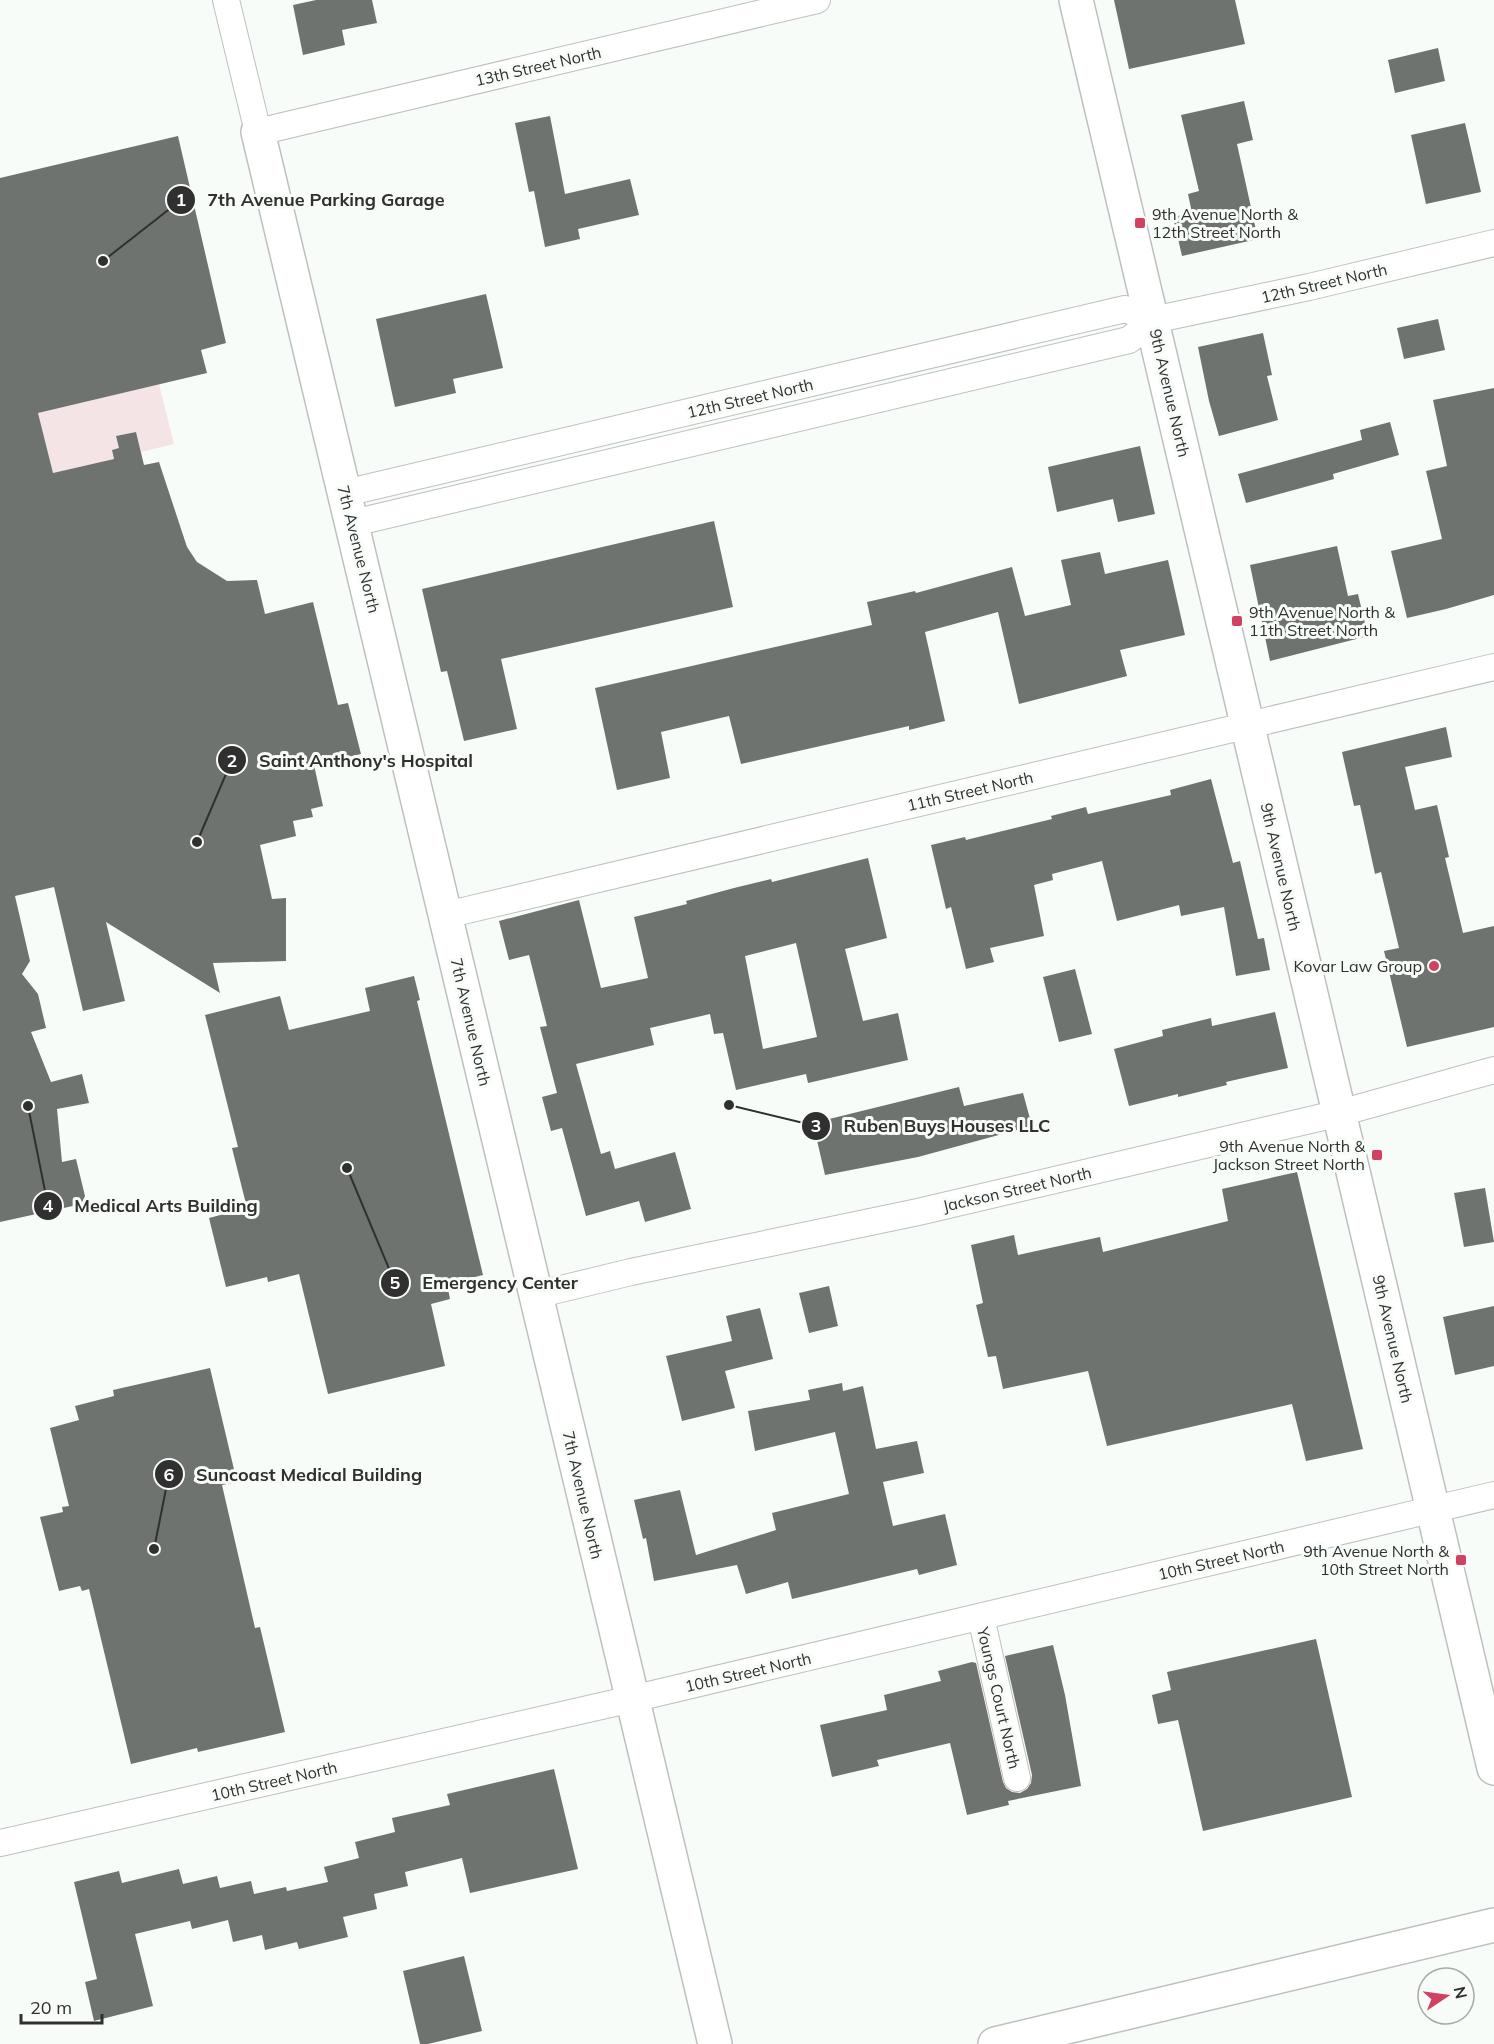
<svg xmlns="http://www.w3.org/2000/svg" width="1494" height="2044" viewBox="0 0 1494 2044" font-family="Mulish,sans-serif">
<style>
.green{fill:#f5e4e5}
.building{fill:#6f736f;fill-rule:evenodd}
.lines{fill:none;stroke-linecap:round;stroke-linejoin:round}
.minor-casing{stroke:#bdc1bd;stroke-width:28}
.tertiary-casing{stroke:#bdc1bd;stroke-width:36}
.secondary-casing{stroke:#bdc1bd;stroke-width:36}
.minor{stroke:#fff;stroke-width:26}
.tertiary{stroke:#fff;stroke-width:33}
.secondary{stroke:#fff;stroke-width:33}
.poi-dot{fill:#d14161;stroke:#f8fcf8;stroke-width:2}
.labels{text-anchor:middle;stroke-width:6;stroke-linejoin:round;paint-order:stroke}
.street-label{font-size:16px;fill:#2f302f;stroke:#f8fcf8}
.poi-label{font-size:16px;fill:#2f302f;stroke:#f8fcf8;text-anchor:end}
.leader{fill:none;stroke:#2f302f;stroke-width:2}
.callout-dot{fill:#2f302f;stroke:#f8fcf8;stroke-width:2}
.mark-label{font-size:18px;text-anchor:middle;font-weight:bold;fill:#fff}
.callout-label{font-size:18px;text-anchor:middle;font-weight:bold;fill:#2f302f;stroke:#f8fcf8;stroke-width:6;stroke-linejoin:round;paint-order:stroke}
</style>
<rect width="100%" height="100%" fill="#f8fcf8"/>
<!-- green -->
<path class="green" d="M 159,384 L 174,444 L 141,452 L 136,432 L 116,436 L 119,448 L 112,450 L 114,459 L 53,473 L 38,413 Z"/>
<!-- building -->
<path class="building" d="M 316,0 L 372,0 L 377,23 L 342,30 L 345,45 L 303,55 L 293,5 Z
M 1114,0 L 1235,0 L 1245,44 L 1129,69 Z
M 1438,48 L 1445,81 L 1395,93 L 1388,60 Z
M 1244,101 L 1253,140 L 1237,144 L 1258,239 L 1182,256 L 1173,217 L 1192,213 L 1188,194 L 1199,191 L 1181,115 Z
M 550,116 L 565,194 L 630,179 L 639,215 L 578,229 L 580,239 L 545,247 L 534,191 L 529,192 L 515,123 Z
M 1465,123 L 1481,192 L 1426,204 L 1411,135 Z
M 178,136 L 226,343 L 201,350 L 207,373 L 38,413 L 53,473 L 114,459 L 112,450 L 119,448 L 116,436 L 136,432 L 144,465 L 159,462 L 187,547 L 197,562 L 227,581 L 257,580 L 265,614 L 313,602 L 338,705 L 348,703 L 361,754 L 314,765 L 323,806 L 311,809 L 313,817 L 293,821 L 296,836 L 260,845 L 272,899 L 286,898 L 286,961 L 213,963 L 220,993 L 106,922 L 125,1001 L 83,1011 L 54,887 L 15,896 L 30,961 L 22,974 L 38,994 L 46,1028 L 31,1032 L 51,1082 L 82,1074 L 89,1103 L 57,1109 L 62,1162 L 76,1159 L 85,1196 L 82,1204 L 0,1222 L 0,178 Z
M 486,294 L 503,368 L 453,379 L 456,393 L 395,407 L 376,319 Z
M 1438,319 L 1445,350 L 1404,359 L 1397,328 Z
M 1263,333 L 1272,375 L 1267,376 L 1278,420 L 1219,436 L 1209,401 L 1198,347 Z
M 1494,388 L 1494,595 L 1446,609 L 1407,618 L 1391,551 L 1442,539 L 1426,471 L 1447,466 L 1433,400 Z
M 1390,422 L 1399,455 L 1333,474 L 1334,479 L 1246,503 L 1238,474 L 1362,440 L 1360,430 Z
M 1140,446 L 1155,514 L 1118,522 L 1113,499 L 1057,512 L 1048,467 Z
M 714,521 L 733,607 L 501,659 L 517,729 L 464,741 L 447,671 L 441,672 L 422,589 Z
M 1337,546 L 1348,596 L 1358,594 L 1368,636 L 1270,661 L 1250,565 Z
M 1100,552 L 1105,574 L 1168,560 L 1185,635 L 1120,650 L 1127,676 L 1019,704 L 998,612 L 925,632 L 945,721 L 909,730 L 909,726 L 741,764 L 729,716 L 661,732 L 670,778 L 617,790 L 595,688 L 872,625 L 867,602 L 915,591 L 916,593 L 1012,567 L 1025,616 L 1071,605 L 1061,560 Z
M 1446,727 L 1452,757 L 1405,767 L 1415,810 L 1437,805 L 1449,857 L 1445,858 L 1463,933 L 1494,926 L 1494,1027 L 1407,1047 L 1384,951 L 1399,948 L 1381,872 L 1375,874 L 1360,805 L 1354,806 L 1342,752 Z
M 1211,779 L 1233,863 L 1240,861 L 1258,939 L 1264,938 L 1270,970 L 1236,976 L 1224,907 L 1181,916 L 1179,905 L 1117,921 L 1102,861 L 1052,874 L 1053,880 L 1034,885 L 1044,936 L 990,948 L 994,962 L 966,969 L 951,907 L 946,909 L 931,845 L 965,837 L 966,840 L 1052,819 L 1051,816 L 1086,807 L 1088,814 L 1171,795 L 1170,790 Z
M 868,858 L 887,938 L 845,949 L 863,1021 L 898,1013 L 908,1060 L 808,1083 L 806,1074 L 736,1090 L 723,1033 L 714,1034 L 710,1014 L 650,1028 L 654,1045 L 576,1064 L 601,1154 L 610,1151 L 615,1169 L 675,1152 L 691,1209 L 645,1222 L 639,1201 L 586,1216 L 562,1128 L 551,1131 L 542,1097 L 557,1093 L 540,1027 L 547,1026 L 529,955 L 509,960 L 499,921 L 579,900 L 601,988 L 648,978 L 634,917 L 687,904 L 686,901 L 734,888 L 771,879 L 772,882 ZM 796,943 L 817,1037 L 763,1049 L 745,956 Z
M 1075,969 L 1092,1034 L 1059,1042 L 1043,977 Z
M 414,976 L 420,1000 L 417,1001 L 483,1275 L 447,1284 L 450,1299 L 431,1304 L 445,1366 L 328,1394 L 299,1274 L 268,1282 L 267,1277 L 226,1287 L 209,1218 L 247,1208 L 232,1148 L 238,1147 L 205,1015 L 280,996 L 289,1030 L 370,1011 L 365,988 Z
M 1275,1012 L 1288,1068 L 1226,1082 L 1227,1085 L 1178,1097 L 1178,1094 L 1129,1106 L 1114,1049 L 1163,1036 L 1162,1030 L 1211,1018 L 1212,1026 Z
M 959,1087 L 964,1106 L 1023,1093 L 1032,1126 L 918,1157 L 825,1175 L 813,1123 Z
M 1297,1172 L 1363,1449 L 1306,1461 L 1292,1404 L 1107,1446 L 1088,1371 L 1003,1389 L 996,1356 L 988,1357 L 976,1305 L 983,1303 L 971,1245 L 1014,1235 L 1018,1255 L 1100,1237 L 1103,1252 L 1228,1221 L 1222,1189 Z
M 1485,1188 L 1494,1242 L 1464,1247 L 1454,1193 Z
M 829,1286 L 838,1326 L 809,1333 L 799,1293 Z
M 1494,1306 L 1494,1366 L 1455,1375 L 1443,1317 Z
M 760,1308 L 773,1359 L 725,1371 L 735,1408 L 682,1421 L 666,1356 L 732,1341 L 726,1316 Z
M 210,1368 L 237,1482 L 222,1485 L 255,1628 L 260,1627 L 285,1732 L 198,1752 L 197,1748 L 131,1764 L 89,1589 L 82,1591 L 80,1586 L 59,1591 L 40,1517 L 63,1512 L 62,1507 L 69,1506 L 50,1428 L 79,1420 L 75,1406 L 114,1396 L 113,1390 Z
M 842,1383 L 843,1391 L 863,1386 L 876,1449 L 917,1441 L 924,1473 L 883,1482 L 893,1526 L 945,1514 L 957,1565 L 919,1575 L 917,1569 L 792,1599 L 788,1582 L 746,1594 L 737,1565 L 654,1581 L 646,1538 L 643,1539 L 634,1500 L 680,1490 L 696,1555 L 776,1530 L 772,1513 L 849,1494 L 835,1432 L 755,1451 L 748,1411 L 810,1400 L 808,1390 Z
M 1316,1639 L 1352,1797 L 1203,1831 L 1178,1720 L 1158,1724 L 1152,1695 L 1171,1690 L 1167,1672 Z
M 1053,1645 L 1065,1695 L 1081,1786 L 1008,1801 L 1009,1805 L 967,1815 L 950,1743 L 877,1760 L 879,1766 L 832,1777 L 820,1725 L 887,1710 L 884,1695 L 941,1681 L 938,1671 L 972,1662 L 976,1663 L 1003,1782 L 1006,1788 L 1012,1792 L 1020,1793 L 1027,1789 L 1031,1783 L 1032,1775 L 1005,1656 Z
M 554,1769 L 578,1869 L 470,1893 L 462,1858 L 405,1872 L 408,1886 L 374,1894 L 377,1909 L 343,1917 L 348,1937 L 299,1949 L 297,1942 L 265,1950 L 262,1935 L 233,1942 L 228,1920 L 192,1929 L 190,1921 L 135,1934 L 153,2006 L 94,2021 L 85,1982 L 97,1979 L 74,1882 L 119,1871 L 122,1883 L 179,1869 L 183,1884 L 217,1876 L 220,1888 L 251,1881 L 254,1894 L 286,1887 L 287,1891 L 328,1882 L 324,1867 L 359,1858 L 355,1842 L 395,1832 L 392,1818 L 450,1805 L 447,1794 Z
M 464,1956 L 482,2031 L 428,2044 L 420,2044 L 403,1971 Z"/>
<g class="lines">
<defs>
<path id="minor" d="M 226,0 L 258,132 L 817,0
M 345,493 L 1125,309 L 1153,320
M 353,523 L 1129,340 L 1153,320 L 1309,287 L 1494,243
M 446,915 L 1494,667
M 536,1295 L 631,1272 L 918,1212 L 1191,1148 L 1340,1113 L 1494,1070
M 981,1617 L 1017,1778
M 0,1843 L 632,1699 L 1494,1495"/>
<path id="tertiary" d="M 1076,0 L 1494,1768
M 258,132 L 715,2044"/>
<path id="secondary" d="M 995,2044 L 1494,1925"/>
</defs>
<!-- minor casing -->
<use href="#minor" class="minor-casing"/>
<!-- tertiary casing -->
<use href="#tertiary" class="tertiary-casing"/>
<!-- secondary casing -->
<use href="#secondary" class="secondary-casing"/>
<!-- minor -->
<use href="#minor" class="minor"/>
<!-- tertiary -->
<use href="#tertiary" class="tertiary"/>
<!-- secondary -->
<use href="#secondary" class="secondary"/>
</g>
<!-- markers -->
<g class="poi-dot">
<rect x="1134" y="217" width="12" height="12" rx="3"/>
<rect x="1231" y="615" width="12" height="12" rx="3"/>
<circle cx="1434" cy="966" r="6"/>
<rect x="1371" y="1149" width="12" height="12" rx="3"/>
<rect x="1455" y="1554" width="12" height="12" rx="3"/>
</g>
<g class="labels">
<!-- street labels -->
<g class="street-label">
<text transform="translate(538 66) rotate(-13)" y="6">13th Street North</text>
<text transform="translate(1324 283) rotate(-13)" y="6">12th Street North</text>
<text transform="translate(1170 393) rotate(77)" y="6">9th Avenue North</text>
<text transform="translate(750 398) rotate(-13)" y="6">12th Street North</text>
<text transform="translate(359 549) rotate(76)" y="6">7th Avenue North</text>
<text transform="translate(970 791) rotate(-13)" y="6">11th Street North</text>
<text transform="translate(1281 867) rotate(77)" y="6">9th Avenue North</text>
<text transform="translate(471 1022) rotate(77)" y="6">7th Avenue North</text>
<text transform="translate(1017 1189) rotate(-13)" y="6">Jackson Street North</text>
<text transform="translate(1393 1339) rotate(77)" y="6">9th Avenue North</text>
<text transform="translate(583 1495) rotate(77)" y="6">7th Avenue North</text>
<text transform="translate(1221 1560) rotate(-13)" y="6">10th Street North</text>
<text transform="translate(748 1672) rotate(-13)" y="6">10th Street North</text>
<text transform="translate(999 1698) rotate(77)" y="6">Youngs Court North</text>
<text transform="translate(274 1781) rotate(-13)" y="6">10th Street North</text>
</g>
<!-- poi labels -->
<g class="poi-label">
<text x="1152" y="220" text-anchor="start">9th Avenue North &amp;<tspan x="1152" dy="18">12th Street North</tspan></text>
<text x="1249" y="618" text-anchor="start">9th Avenue North &amp;<tspan x="1249" dy="18">11th Street North</tspan></text>
<text x="1422" y="972">Kovar Law Group</text>
<text x="1365" y="1152">9th Avenue North &amp;<tspan x="1365" dy="18">Jackson Street North</tspan></text>
<text x="1449" y="1557">9th Avenue North &amp;<tspan x="1449" dy="18">10th Street North</tspan></text>
</g>
</g>
<!-- callouts -->
<path class="leader" d="M103 261L181 200M197 842L232 760M729 1105L816 1126M28 1106L48 1206M347 1168L395 1283M154 1549L169 1474"/>
<g class="callout-dot">
<circle cx="103" cy="261" r="6"/>
<circle cx="197" cy="842" r="6"/>
<circle cx="729" cy="1105" r="6"/>
<circle cx="28" cy="1106" r="6"/>
<circle cx="347" cy="1168" r="6"/>
<circle cx="154" cy="1549" r="6"/>
<circle cx="181" cy="200" r="15"/>
<circle cx="232" cy="760" r="15"/>
<circle cx="816" cy="1126" r="15"/>
<circle cx="48" cy="1206" r="15"/>
<circle cx="395" cy="1283" r="15"/>
<circle cx="169" cy="1474" r="15"/>
</g>
<g class="mark-label">
<text x="181" y="206">1</text>
<text x="232" y="767">2</text>
<text x="816" y="1132">3</text>
<text x="48" y="1212">4</text>
<text x="395" y="1289">5</text>
<text x="169" y="1481">6</text>
</g>
<g class="callout-label">
<text x="326" y="206">7th Avenue Parking Garage</text>
<text x="366" y="767">Saint Anthony's Hospital</text>
<text x="947" y="1132">Ruben Buys Houses LLC</text>
<text x="166" y="1212">Medical Arts Building</text>
<text x="500" y="1289">Emergency Center</text>
<text x="309" y="1481">Suncoast Medical Building</text>
</g>
<!-- north arrow -->
<g transform="translate(1446 1996) rotate(77)"><circle r="28" fill="#f8fcf8" stroke="#a8aaa8" stroke-width="1.5"/>
<path d="M0-4.5L10 22L0 15L-10 22Z" fill="#d14161"/>
<text y="-9" font-size="16" font-weight="bold" text-anchor="middle" fill="#2f302f">N</text>
</g>
<!-- scale -->
<path d="M21 2014v9h81v-9" fill="none" stroke="#2f302f" stroke-width="3"/>
<text x="30" y="2014" font-size="18" fill="#2f302f" stroke="#f8fcf8" stroke-width="4.5" paint-order="stroke">20 m</text>
</svg>
